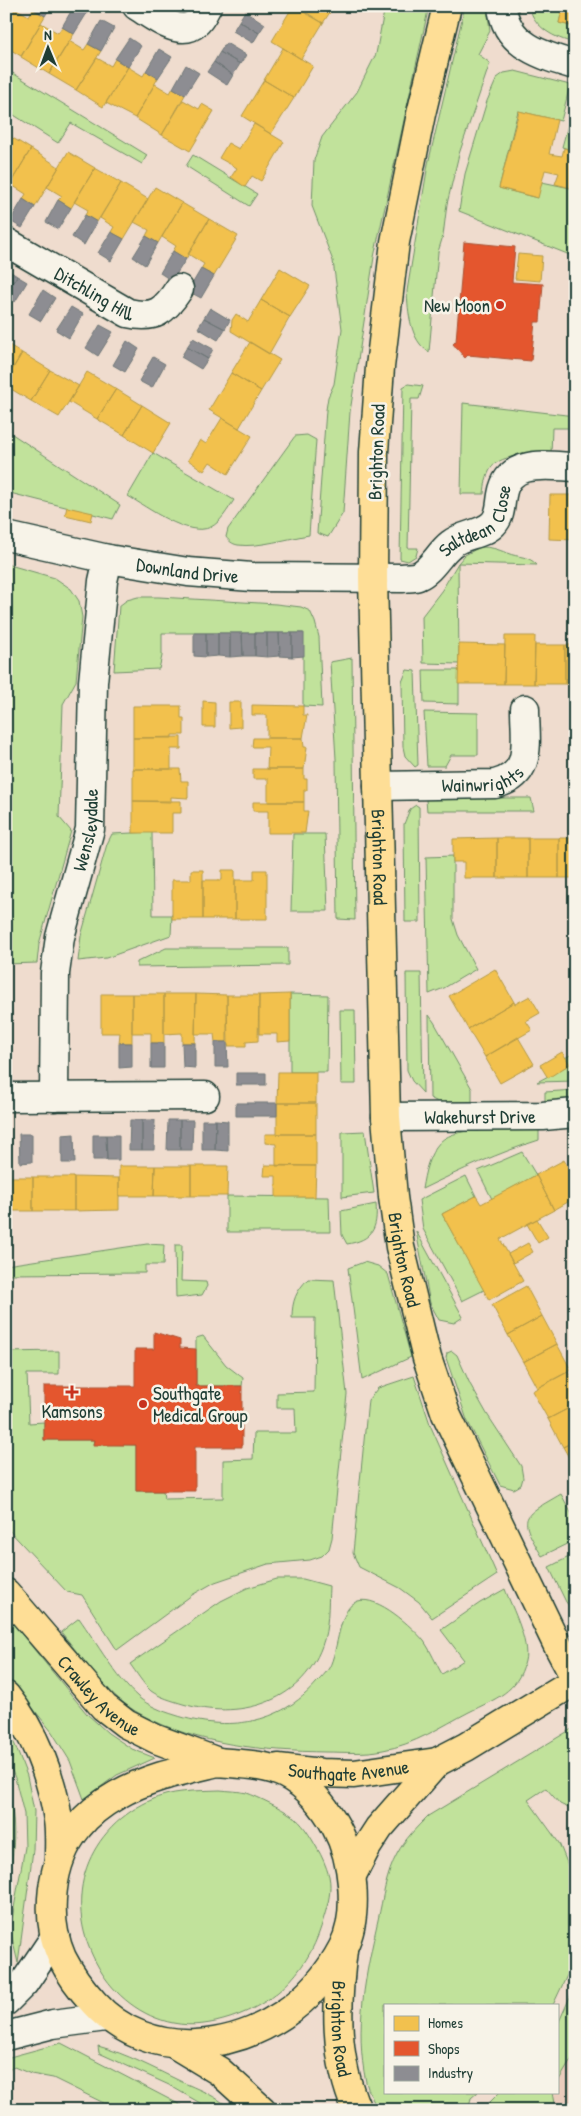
<svg xmlns="http://www.w3.org/2000/svg" width="581" height="2116" viewBox="0 0 581 2116" font-family="'Patrick Hand',sans-serif">
<style>
.built{fill:#eaccbc}
.green{fill:#c1e29b;stroke:#709068}
.homes{fill:#f2c14e;stroke:#b39946}
.shops{fill:#e4572e;stroke:#a94f30}
.industry{fill:#8d8d92;stroke:#6c7576}
.lines{fill:none;stroke-linecap:round;stroke-linejoin:round}
.minor-casing{stroke:#1f3d34;stroke-width:31}
.major-casing{stroke:#1f3d34;stroke-width:31}
.minor{stroke:#f7f3e8;stroke-width:28}
.major{stroke:#fede96;stroke-width:28}
.poi-dot{fill:#c8321e;stroke:#f7f3e8;stroke-width:2}
.labels{text-anchor:middle;stroke-width:5;stroke-linejoin:round;paint-order:stroke}
.street-label{font-size:19px;fill:#1f3d34;stroke:#f7f3e8}
.poi-label{font-size:19px;fill:#1f3d34;stroke:#f7f3e8;text-anchor:end}
</style>
<rect width="100%" height="100%" fill="#efdcce"/>
<filter id="ink" filterUnits="userSpaceOnUse"><feTurbulence type="fractalNoise" baseFrequency=".02" numOctaves="2"/><feDisplacementMap in="SourceGraphic" scale="10" xChannelSelector="R" yChannelSelector="G"/><feConvolveMatrix kernelMatrix="1 2 1 2 8 2 1 2 1" color-interpolation-filters="sRGB"/></filter>
<g filter="url(#ink)">
<!-- built -->
<path class="built" d="M 575,2033 L 575,2110 L 515,2110 L 525,2092 L 557,2092 L 557,2054 Z"/>
<!-- green -->
<path class="green" d="M 385,6 L 429,6 L 374,257 L 350,412 L 343,513 L 328,537 L 317,533 L 326,410 L 328,397 L 334,384 L 342,329 L 333,261 L 312,206 L 314,160 L 322,137 L 357,92 L 376,54 Z
M 465,6 L 490,6 L 488,14 L 490,31 L 478,54 L 490,63 L 459,154 L 447,204 L 443,236 L 438,252 L 429,352 C 410,341 408,311 407,291 L 428,164 Z
M 529,6 L 563,6 L 559,23 L 575,27 L 575,43 C 554,38 534,28 529,6 Z
M 6,69 L 147,155 L 142,164 L 71,123 L 58,143 L 6,110 Z
M 515,71 L 570,85 L 561,121 L 518,111 L 499,188 L 537,198 L 542,182 L 575,189 L 575,257 L 459,211 L 465,174 L 487,101 L 497,78 L 504,73 Z
M 575,99 L 575,151 L 562,147 Z
M 193,155 L 257,194 L 249,206 L 186,166 Z
M 408,384 L 423,386 L 419,399 L 411,399 L 408,548 L 418,548 L 416,556 L 408,561 L 400,559 L 403,387 Z
M 463,403 L 575,416 L 575,428 L 552,428 L 551,455 C 535,454 502,453 491,468 C 486,476 485,484 484,494 L 461,494 Z
M 6,430 L 120,505 L 113,519 L 6,492 Z
M 307,435 L 316,440 L 309,535 C 289,538 258,548 238,545 C 232,544 229,541 226,537 L 228,529 L 295,436 Z
M 153,453 L 234,500 C 228,509 221,522 211,527 C 188,538 147,507 128,496 Z
M 480,547 C 491,547 497,549 507,553 C 519,558 528,555 537,565 L 458,563 L 459,664 L 423,663 L 422,616 L 442,590 L 458,563 L 465,555 Z
M 6,564 L 55,578 L 71,589 L 79,601 L 82,617 L 76,681 L 63,704 L 59,817 L 71,831 L 39,944 L 37,963 L 6,964 Z
M 138,597 L 159,597 L 276,604 L 301,607 L 310,611 L 315,622 L 319,637 L 322,707 L 303,706 L 303,633 L 162,633 L 162,656 L 159,669 L 114,671 L 119,606 L 127,600 Z
M 352,658 L 355,920 L 338,919 L 336,759 L 330,662 Z
M 407,670 L 415,671 L 418,765 L 415,767 L 405,756 L 403,747 L 402,682 Z
M 423,670 L 459,670 L 459,704 L 424,703 Z
M 424,712 L 478,713 L 478,755 L 451,755 L 445,766 L 427,766 Z
M 432,798 L 531,798 L 534,811 L 427,811 L 426,800 Z
M 416,805 L 419,807 L 420,922 L 405,922 L 404,824 L 410,809 Z
M 152,832 L 153,915 L 172,915 L 171,935 L 106,958 L 78,961 L 81,936 L 107,844 L 112,834 Z
M 293,834 L 325,834 L 328,911 L 291,911 Z
M 453,856 L 453,919 L 458,935 L 476,969 L 444,988 L 429,994 L 426,857 Z
M 166,948 L 288,948 L 288,965 L 137,967 L 137,962 Z
M 406,973 L 421,973 L 423,1093 L 412,1081 L 407,1070 Z
M 290,994 L 328,995 L 327,1072 L 290,1072 Z
M 340,1010 L 355,1010 L 356,1084 L 341,1084 Z
M 429,1015 L 434,1022 L 472,1089 L 472,1101 L 468,1107 L 440,1103 L 430,1098 Z
M 575,1040 L 575,1081 L 537,1082 L 569,1065 L 565,1058 L 572,1054 Z
M 575,1090 L 575,1102 L 545,1104 L 545,1092 Z
M 539,1129 L 539,1140 C 498,1153 461,1170 422,1189 C 425,1172 428,1155 440,1142 C 458,1124 514,1130 539,1129 Z
M 365,1131 L 374,1193 L 342,1197 L 342,1132 Z
M 522,1152 L 536,1175 L 492,1199 L 478,1171 Z
M 466,1176 L 476,1196 L 442,1214 L 484,1290 L 462,1301 L 423,1229 L 419,1200 Z
M 227,1196 L 329,1197 L 330,1232 L 227,1232 Z
M 376,1204 C 378,1229 372,1240 347,1244 L 342,1235 L 341,1211 Z
M 416,1231 L 463,1317 L 454,1323 L 439,1320 L 430,1303 Z
M 147,1244 L 164,1245 L 163,1265 L 145,1265 L 145,1273 L 6,1274 L 6,1265 Z
M 175,1245 L 182,1245 L 181,1281 L 206,1282 L 207,1286 L 202,1295 L 176,1298 Z
M 364,1262 L 378,1266 L 388,1274 L 411,1357 L 362,1380 L 348,1268 Z
M 308,1279 L 334,1280 L 347,1394 L 332,1538 L 329,1549 L 322,1556 L 310,1560 L 268,1564 L 215,1582 L 192,1595 L 117,1650 L 82,1595 L 67,1592 L 6,1527 L 6,1352 L 59,1351 L 59,1374 L 27,1374 L 29,1423 L 44,1422 L 44,1440 L 94,1440 L 93,1444 L 136,1445 L 136,1491 L 163,1491 L 164,1499 L 223,1498 L 223,1460 L 253,1459 L 254,1433 L 296,1433 L 295,1408 L 277,1408 L 277,1393 L 314,1392 L 315,1318 L 292,1318 C 292,1301 296,1291 308,1279 Z
M 203,1336 L 226,1365 L 243,1378 L 242,1386 L 196,1386 L 196,1338 Z
M 452,1351 L 457,1355 L 470,1384 L 487,1414 L 521,1466 L 523,1478 L 521,1485 L 514,1489 L 500,1485 L 467,1420 L 446,1358 L 447,1353 Z
M 414,1376 L 431,1427 L 497,1575 L 432,1618 L 419,1602 L 400,1588 L 359,1567 L 353,1553 L 368,1400 L 378,1388 Z
M 561,1494 L 575,1520 L 575,1540 L 542,1556 C 517,1515 522,1517 561,1494 Z
M 575,1554 L 575,1613 L 566,1602 L 549,1567 Z
M 277,1579 L 303,1579 L 329,1586 C 328,1606 329,1627 322,1646 C 301,1704 237,1720 183,1704 C 173,1701 159,1697 151,1691 C 143,1684 136,1672 130,1664 L 221,1601 L 247,1588 Z
M 505,1589 C 512,1608 530,1642 525,1661 C 518,1692 495,1699 469,1712 C 442,1726 414,1745 383,1750 C 365,1754 344,1752 326,1752 C 264,1751 198,1745 142,1715 C 108,1697 85,1661 61,1632 L 79,1618 C 96,1642 117,1679 138,1697 C 149,1706 162,1711 175,1715 C 227,1732 280,1725 317,1682 C 321,1678 326,1673 329,1668 C 339,1650 338,1607 358,1601 C 378,1595 412,1627 424,1641 C 431,1651 436,1664 442,1674 L 464,1660 L 441,1630 L 480,1603 Z
M 6,1615 L 87,1714 L 108,1733 L 132,1749 L 155,1758 L 117,1775 L 84,1799 L 70,1761 L 52,1732 L 6,1675 Z
M 575,1727 L 575,1811 L 560,1804 L 546,1788 L 528,1800 L 559,1843 L 572,1875 L 575,1895 L 575,1926 L 570,1969 L 553,2005 L 385,2005 L 385,2092 L 478,2092 L 471,2098 L 468,2110 L 377,2110 C 374,2101 368,2091 366,2082 C 354,2027 366,1973 378,1920 C 383,1898 386,1874 397,1854 C 405,1839 416,1828 428,1816 Z
M 6,1728 L 15,1745 L 27,1776 L 34,1811 L 33,1850 L 18,1963 L 10,1930 L 25,1847 L 24,1814 L 15,1778 L 6,1756 Z
M 6,1785 C 20,1827 12,1859 6,1900 Z
M 220,1790 C 229,1791 238,1791 247,1793 C 258,1797 281,1808 291,1815 C 303,1823 310,1836 317,1848 C 322,1856 326,1866 329,1876 C 332,1890 328,1904 324,1917 C 311,1967 279,2002 230,2018 C 211,2024 193,2027 173,2023 C 142,2017 114,1995 99,1968 C 62,1905 82,1833 149,1801 C 171,1790 196,1791 220,1790 Z
M 575,1986 L 575,2054 L 557,2083 L 557,2026 Z
M 61,2043 L 190,2110 L 118,2110 L 53,2078 L 31,2074 L 14,2067 L 6,2071 L 6,2058 Z
M 98,2046 C 127,2054 153,2068 180,2081 C 197,2089 218,2096 231,2110 L 212,2110 L 169,2085 L 99,2053 Z
M 500,2092 L 553,2092 L 556,2110 L 482,2110 Z"/>
<!-- homes -->
<path class="homes" d="M 11,6 L 29,16 L 33,9 L 45,16 L 21,56 L 6,47 L 6,14 Z
M 293,6 L 323,23 L 301,59 L 272,41 Z
M 296,6 L 334,6 L 323,23 Z
M 563,6 L 575,6 L 575,27 L 559,23 Z
M 41,23 L 58,33 L 62,27 L 74,34 L 49,74 L 21,57 Z
M 69,41 L 84,50 L 88,44 L 101,51 L 76,90 L 49,74 Z
M 283,48 L 313,66 L 294,98 L 264,80 Z
M 97,58 L 111,66 L 115,59 L 128,67 L 103,107 L 76,90 Z
M 128,67 L 143,76 L 146,71 L 158,78 L 135,118 L 106,103 Z
M 264,80 L 294,98 L 271,134 L 242,116 Z
M 155,84 L 170,93 L 173,88 L 185,95 L 162,135 L 135,118 Z
M 183,100 L 199,109 L 202,104 L 214,111 L 190,151 L 162,135 Z
M 519,111 L 557,120 L 549,154 L 562,156 L 564,148 L 575,151 L 575,189 L 555,184 L 559,173 L 545,170 L 538,198 L 499,188 Z
M 254,124 L 284,142 L 261,181 L 252,176 L 245,187 L 231,177 L 237,168 L 219,158 L 228,143 L 239,149 Z
M 6,134 L 31,149 L 7,189 L 6,188 Z
M 31,149 L 59,167 L 35,207 L 23,199 L 26,194 L 10,184 Z
M 68,152 L 95,168 L 71,208 L 58,200 L 62,196 L 47,187 Z
M 95,168 L 121,183 L 97,222 L 85,215 L 88,210 L 74,202 Z
M 121,183 L 148,199 L 124,239 L 111,232 L 114,227 L 100,218 Z
M 155,187 L 182,203 L 158,243 L 146,236 L 149,230 L 134,222 Z
M 182,203 L 209,219 L 186,259 L 173,251 L 176,246 L 162,237 Z
M 209,219 L 238,236 L 214,276 L 201,269 L 204,264 L 188,254 Z
M 518,254 L 542,256 L 540,281 L 515,279 Z
M 280,268 L 310,286 L 290,317 L 261,300 Z
M 261,300 L 290,317 L 269,354 L 231,331 L 232,320 L 236,314 L 248,322 Z
M 250,342 L 280,360 L 261,391 L 231,373 Z
M 6,343 L 22,353 L 6,380 Z
M 22,353 L 50,370 L 31,401 L 6,386 L 6,380 Z
M 50,370 L 79,386 L 59,417 L 31,401 Z
M 87,372 L 116,389 L 97,419 L 69,402 Z
M 231,373 L 261,391 L 239,428 L 209,410 Z
M 116,389 L 142,405 L 124,435 L 97,419 Z
M 142,405 L 171,423 L 153,453 L 124,435 Z
M 222,418 L 252,436 L 228,474 L 210,462 L 204,471 L 188,460 L 200,440 L 206,444 Z
M 550,495 L 575,495 L 575,540 L 549,539 Z
M 67,507 L 93,513 L 91,521 L 65,515 Z
M 505,636 L 535,636 L 534,684 L 504,684 Z
M 459,644 L 505,645 L 504,684 L 458,684 Z
M 535,645 L 565,645 L 565,684 L 534,684 Z
M 565,645 L 575,645 L 575,685 L 565,684 Z
M 203,701 L 215,702 L 215,727 L 203,727 Z
M 229,702 L 241,702 L 241,727 L 229,728 Z
M 252,705 L 303,706 L 303,715 L 307,715 L 303,738 L 267,738 L 267,715 L 252,715 Z
M 133,706 L 181,706 L 181,718 L 184,718 L 184,735 L 172,735 L 172,738 L 133,738 Z
M 181,737 L 181,749 L 171,749 L 171,769 L 133,769 L 133,738 Z
M 253,738 L 303,738 L 304,747 L 307,747 L 304,769 L 267,769 L 268,747 L 252,747 Z
M 133,769 L 180,769 L 181,781 L 188,781 L 188,798 L 171,797 L 171,802 L 133,801 Z
M 253,769 L 304,769 L 304,779 L 307,779 L 307,790 L 304,790 L 304,802 L 268,802 L 268,779 L 253,779 Z
M 133,801 L 181,801 L 181,813 L 172,813 L 172,833 L 133,833 Z
M 253,802 L 304,802 L 304,811 L 308,811 L 305,833 L 268,833 L 268,811 L 253,811 Z
M 497,838 L 497,878 L 464,878 L 464,862 L 453,862 L 453,839 Z
M 497,838 L 528,838 L 528,878 L 497,878 Z
M 528,838 L 559,838 L 559,878 L 528,878 Z
M 559,838 L 575,838 L 575,878 L 559,878 Z
M 191,870 L 203,870 L 203,919 L 172,919 L 172,880 L 191,880 Z
M 222,870 L 235,870 L 235,919 L 203,919 L 203,880 L 222,880 Z
M 254,870 L 267,870 L 267,919 L 235,919 L 235,880 L 254,880 Z
M 495,969 L 514,1002 L 468,1029 L 449,996 Z
M 101,994 L 132,994 L 132,1043 L 119,1043 L 120,1033 L 101,1033 Z
M 132,994 L 164,994 L 164,1043 L 151,1043 L 151,1033 L 132,1033 Z
M 164,994 L 196,994 L 195,1043 L 182,1043 L 182,1033 L 164,1034 Z
M 196,994 L 227,995 L 227,1042 L 215,1042 L 214,1034 L 195,1034 Z
M 290,994 L 290,1041 L 277,1042 L 277,1034 L 259,1034 L 259,995 Z
M 227,995 L 259,995 L 258,1041 L 246,1042 L 246,1046 L 228,1046 Z
M 530,996 L 540,1013 L 526,1021 L 532,1030 L 485,1057 L 468,1029 L 514,1002 L 515,1004 Z
M 518,1037 L 534,1064 L 500,1083 L 485,1057 Z
M 562,1052 L 570,1064 L 548,1078 L 540,1065 Z
M 278,1072 L 316,1072 L 316,1103 L 277,1103 Z
M 277,1103 L 316,1103 L 316,1134 L 277,1134 Z
M 265,1134 L 316,1134 L 316,1166 L 276,1166 L 276,1144 L 265,1143 Z
M 564,1160 L 575,1180 L 575,1198 L 554,1210 L 536,1175 Z
M 265,1165 L 316,1166 L 315,1197 L 276,1197 L 276,1176 L 264,1176 Z
M 119,1166 L 155,1166 L 154,1196 L 119,1196 Z
M 155,1166 L 191,1166 L 191,1196 L 154,1196 Z
M 191,1166 L 228,1166 L 227,1196 L 191,1196 Z
M 536,1175 L 554,1210 L 500,1239 L 523,1281 L 489,1300 L 442,1214 L 476,1196 L 481,1204 Z
M 6,1177 L 33,1177 L 33,1211 L 6,1211 Z
M 33,1177 L 74,1177 L 74,1211 L 33,1211 Z
M 74,1177 L 119,1178 L 119,1210 L 74,1211 Z
M 537,1219 L 548,1237 L 538,1243 L 527,1224 Z
M 528,1243 L 533,1252 L 513,1263 L 508,1254 Z
M 526,1286 L 542,1316 L 508,1335 L 492,1305 Z
M 542,1316 L 557,1344 L 523,1362 L 508,1335 Z
M 557,1344 L 571,1370 L 537,1388 L 523,1362 Z
M 568,1372 L 575,1385 L 575,1405 L 548,1419 L 532,1391 Z
M 575,1405 L 575,1441 L 563,1447 L 548,1419 Z
M 575,1441 L 575,1468 L 563,1447 Z"/>
<!-- shops -->
<path class="shops" d="M 464,242 L 515,247 L 512,282 L 543,284 L 540,322 L 535,322 L 531,361 L 468,355 L 465,358 L 453,344 L 456,341 Z
M 154,1332 L 180,1340 L 180,1348 L 196,1349 L 196,1386 L 242,1386 L 242,1447 L 195,1447 L 195,1491 L 136,1491 L 136,1445 L 93,1445 L 94,1440 L 44,1440 L 44,1386 L 135,1386 L 135,1349 L 154,1349 Z"/>
<!-- industry -->
<path class="industry" d="M 34,6 L 51,6 L 45,16 L 33,9 Z
M 74,6 L 87,13 L 74,34 L 62,27 Z
M 245,11 L 265,24 L 259,33 L 239,21 Z
M 101,21 L 114,28 L 101,51 L 88,44 Z
M 239,21 L 259,33 L 253,43 L 233,31 Z
M 129,38 L 141,46 L 128,67 L 115,59 Z
M 226,43 L 246,55 L 240,64 L 220,52 Z
M 159,49 L 172,57 L 158,78 L 146,71 Z
M 220,52 L 240,64 L 233,75 L 214,62 Z
M 214,62 L 233,75 L 227,85 L 207,72 Z
M 186,65 L 199,73 L 185,95 L 173,88 Z
M 23,199 L 35,207 L 22,228 L 10,221 Z
M 58,200 L 71,208 L 58,229 L 46,222 Z
M 85,215 L 97,222 L 84,245 L 72,237 Z
M 111,232 L 124,239 L 111,261 L 98,253 Z
M 146,236 L 158,243 L 145,265 L 133,257 Z
M 173,251 L 186,259 L 172,281 L 160,273 Z
M 201,269 L 214,276 L 201,298 L 188,291 Z
M 8,270 L 17,276 L 6,293 L 6,272 Z
M 17,276 L 27,282 L 15,302 L 6,296 L 6,293 Z
M 43,290 L 55,298 L 41,321 L 29,314 Z
M 71,307 L 83,314 L 69,338 L 56,330 Z
M 210,308 L 230,320 L 225,329 L 204,318 Z
M 204,318 L 225,329 L 218,340 L 198,328 Z
M 100,325 L 113,332 L 98,356 L 86,348 Z
M 193,338 L 213,349 L 208,359 L 187,347 Z
M 127,341 L 139,349 L 125,372 L 113,365 Z
M 187,347 L 208,359 L 201,369 L 181,357 Z
M 153,357 L 165,364 L 152,388 L 139,381 Z
M 194,633 L 206,633 L 206,657 L 194,656 Z
M 206,633 L 218,633 L 218,656 L 206,657 Z
M 218,633 L 230,633 L 230,657 L 218,656 Z
M 230,633 L 242,633 L 243,656 L 230,657 Z
M 242,633 L 255,633 L 255,656 L 243,656 Z
M 255,633 L 267,633 L 267,657 L 255,656 Z
M 267,633 L 279,633 L 280,656 L 267,657 Z
M 279,633 L 292,633 L 292,657 L 280,656 Z
M 292,633 L 304,633 L 304,656 L 292,657 Z
M 215,1042 L 227,1042 L 228,1067 L 215,1067 Z
M 119,1043 L 132,1043 L 132,1067 L 119,1068 Z
M 151,1043 L 164,1043 L 164,1068 L 151,1068 Z
M 182,1043 L 195,1043 L 195,1068 L 183,1067 Z
M 236,1073 L 266,1073 L 266,1085 L 236,1085 Z
M 236,1103 L 277,1103 L 277,1116 L 236,1116 Z
M 130,1120 L 142,1120 L 142,1150 L 129,1150 Z
M 142,1120 L 155,1120 L 154,1150 L 142,1150 Z
M 168,1120 L 180,1120 L 180,1150 L 167,1150 Z
M 180,1120 L 193,1120 L 192,1150 L 180,1150 Z
M 202,1120 L 216,1120 L 215,1150 L 202,1150 Z
M 216,1120 L 228,1121 L 228,1151 L 215,1150 Z
M 19,1134 L 32,1134 L 32,1162 L 20,1163 Z
M 74,1134 L 75,1163 L 62,1163 L 62,1135 Z
M 93,1135 L 106,1135 L 107,1160 L 93,1160 Z
M 106,1135 L 119,1135 L 119,1160 L 107,1160 Z"/>
<g class="lines">
<defs>
<g id="minor">
<path d="M 137,6 C 152,15 180,38 196,23 C 201,19 204,12 207,6"/>
<path d="M 502,6 C 505,45 543,56 575,65"/>
<path id="s1" d="M 6,242 L 128,313 C 155,319 164,312 179,289"/>
<path id="s2" d="M 6,536 L 108,559 L 188,572 L 252,577 L 402,578 C 407,577 413,578 418,576 C 432,570 439,553 451,544 C 463,534 482,535 493,524 C 501,516 500,506 502,495 C 508,458 547,466 575,467"/>
<path id="s3" d="M 378,786 L 495,784 C 534,775 525,741 525,709"/>
<path d="M 6,1097 L 205,1096"/>
<path id="s4" d="M 54,1097 L 55,973 L 60,937 L 90,829 L 93,682 L 103,581 L 108,559"/>
<path id="s5" d="M 386,1117 L 543,1116 L 575,1113"/>
<path d="M 6,2001 L 24,1983 L 55,1937"/>
<path d="M 6,2036 L 53,2024 L 106,2017"/>
</g>
<g id="major">
<path id="s6" d="M 447,6 L 421,114 L 395,242 L 380,367 L 374,452 L 373,578 L 386,1117 L 393,1197 L 400,1247 L 427,1358 L 446,1414 L 557,1644 L 575,1678"/>
<path id="s7" d="M 6,1593 L 104,1707 L 126,1724 L 156,1739 L 218,1762"/>
<path d="M 6,1696 C 34,1731 52,1777 58,1820 C 60,1833 59,1847 59,1859"/>
<path d="M 218,1762 C 240,1764 265,1764 285,1774 C 307,1785 325,1806 336,1827 C 353,1858 360,1914 343,1947 C 314,2003 260,2040 196,2044 C 157,2046 120,2032 94,2003 C 82,1990 70,1974 62,1958 C 44,1918 50,1861 78,1827 C 88,1814 103,1803 117,1795 C 148,1777 184,1770 218,1762 Z"/>
<path id="s8" d="M 278,1768 L 321,1773 L 354,1774 L 437,1762 L 466,1747 L 575,1681"/>
<path d="M 352,1875 L 366,1848 L 379,1828 L 437,1762"/>
<path id="s9" d="M 343,1950 C 336,2004 334,2058 357,2110"/>
<path d="M 176,2045 L 219,2071 L 262,2110"/>
</g>
</defs>
<!-- minor casing -->
<use href="#minor" class="minor-casing"/>
<!-- major casing -->
<use href="#major" class="major-casing"/>
<!-- minor -->
<use href="#minor" class="minor"/>
<!-- major -->
<use href="#major" class="major"/>
</g>
</g>
<!-- markers -->
<g class="poi-dot">
<circle cx="500" cy="305" r="5"/>
<path d="M69.5 1384.5h5v5h5v5h-5v5h-5v-5h-5v-5h5z"/>
<circle cx="143" cy="1404" r="5"/>
</g>
<g class="labels">
<!-- street labels -->
<g class="street-label">
<text dy="7" stroke="none"><textPath href="#s1" startOffset="102">Ditchling Hill</textPath></text>
<text transform="translate(376 452) rotate(-88)" y="7">Brighton Road</text>
<text dy="7" stroke="none"><textPath href="#s2" startOffset="500">Saltdean Close</textPath></text>
<text dy="7" stroke="none"><textPath href="#s2" startOffset="185">Downland Drive</textPath></text>
<text dy="7" stroke="none"><textPath href="#s3" startOffset="105">Wainwrights</textPath></text>
<text dy="7" stroke="none"><textPath href="#s4" startOffset="271">Wensleydale</textPath></text>
<text dy="7" stroke="none"><textPath href="#s6" startOffset="858">Brighton Road</textPath></text>
<text dy="7" stroke="none"><textPath href="#s5" startOffset="94">Wakehurst Drive</textPath></text>
<text dy="7" stroke="none"><textPath href="#s6" startOffset="1262">Brighton Road</textPath></text>
<text dy="7" stroke="none"><textPath href="#s7" startOffset="139">Crawley Avenue</textPath></text>
<text dy="7" stroke="none"><textPath href="#s8" startOffset="71">Southgate Avenue</textPath></text>
<text dy="7" stroke="none"><textPath href="#s9" startOffset="79">Brighton Road</textPath></text>
</g>
<!-- poi labels -->
<g class="poi-label">
<text x="490" y="312">New Moon</text>
<text x="153" y="1400" text-anchor="start">Southgate<tspan x="153" dy="22">Medical Group</tspan></text>
<text x="72" y="1418" text-anchor="middle">Kamsons</text>
</g>
</g>
<!-- margin -->
<rect width="581" height="2116" fill="none" stroke="#f7f3e8" stroke-width="25"/>
<rect x="12" y="12" width="556" height="2091" fill="none" stroke="#1f3d34" stroke-width="2" filter="url(#ink)"/>
<!-- legend -->
<rect x="384" y="2004" width="175" height="90" fill="#f7f3e8" stroke="#a1aaa0"/>
<rect x="394" y="2016" width="25" height="15" fill="#f2c14e" stroke="#a1aaa0"/>
<text x="428" y="2028" font-size="15" fill="#1f3d34">Homes</text>
<rect x="394" y="2041" width="25" height="15" fill="#e4572e" stroke="#a1aaa0"/>
<text x="428" y="2054" font-size="15" fill="#1f3d34">Shops</text>
<rect x="394" y="2066" width="25" height="15" fill="#8d8d92" stroke="#a1aaa0"/>
<text x="428" y="2078" font-size="15" fill="#1f3d34">Industry</text>
<!-- north arrow -->
<g transform="translate(48 48) rotate(359)" stroke="#f7f3e8" stroke-width="4" paint-order="stroke">
<path d="M0-4L9 19L0 12L-9 19Z" fill="#1f3d34"/>
<text y="-8" font-size="14" font-weight="bold" text-anchor="middle" fill="#1f3d34">N</text>
</g>
</svg>
